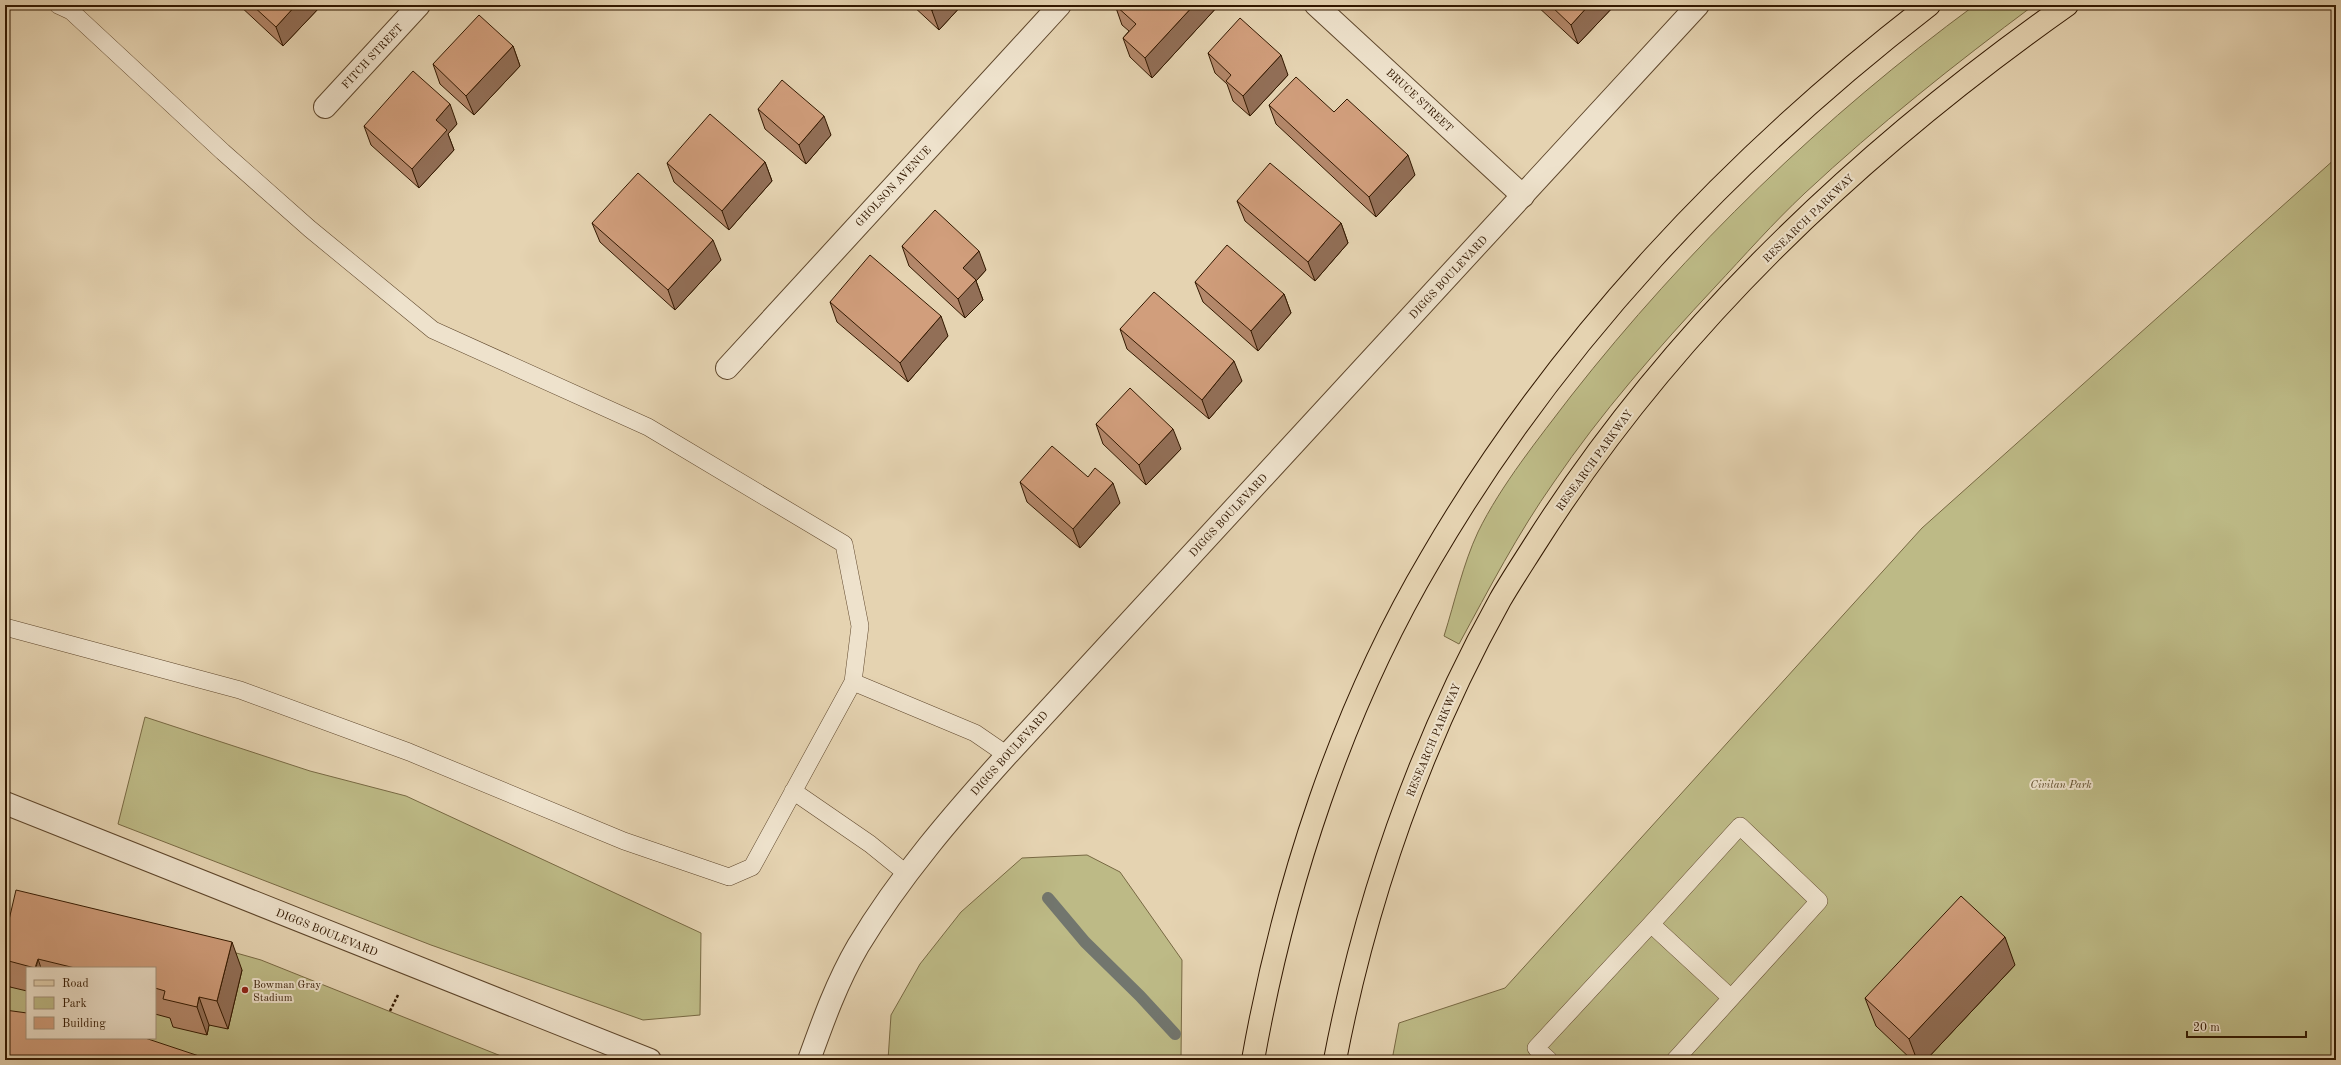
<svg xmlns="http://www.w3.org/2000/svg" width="2341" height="1065" viewBox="0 0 2341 1065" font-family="'Old Standard TT',serif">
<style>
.green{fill:#bdba86;stroke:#786943;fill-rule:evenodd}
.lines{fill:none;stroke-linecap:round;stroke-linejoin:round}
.stream{stroke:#72766e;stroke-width:12}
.service-casing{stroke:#5f472c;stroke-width:18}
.minor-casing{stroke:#5f472c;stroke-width:24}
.tertiary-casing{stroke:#5f472c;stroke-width:24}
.primary-casing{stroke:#321800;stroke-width:24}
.path{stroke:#321800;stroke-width:2.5;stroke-dasharray:3 2;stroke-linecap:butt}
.service{stroke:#eee2cc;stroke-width:17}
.minor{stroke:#eee2cc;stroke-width:22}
.tertiary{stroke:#eee2cc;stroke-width:22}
.primary{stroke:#e5d3b1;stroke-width:22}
.wall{fill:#b4886b;stroke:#321800}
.shaded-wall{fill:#926f57;stroke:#321800}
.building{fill:#d19e7c;stroke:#321800}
.poi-dot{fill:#8f2418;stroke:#eee2cc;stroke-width:1.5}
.labels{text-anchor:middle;stroke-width:4;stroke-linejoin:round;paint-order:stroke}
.street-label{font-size:11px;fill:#321800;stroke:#eee2cc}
.park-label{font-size:11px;font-style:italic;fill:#5c4928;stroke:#eee2cc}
.poi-label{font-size:11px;fill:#321800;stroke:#eee2cc;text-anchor:start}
</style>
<rect width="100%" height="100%" fill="#e5d3b1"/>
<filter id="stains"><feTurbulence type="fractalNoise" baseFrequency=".005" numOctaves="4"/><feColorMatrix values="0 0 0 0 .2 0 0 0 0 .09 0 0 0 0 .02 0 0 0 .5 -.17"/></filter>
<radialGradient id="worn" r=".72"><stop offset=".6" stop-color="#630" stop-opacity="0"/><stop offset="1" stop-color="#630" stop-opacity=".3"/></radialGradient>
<!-- green -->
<path class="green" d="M 1975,5 L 2034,5 C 1955,64 1878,125 1805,193 C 1773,223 1744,256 1715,287 C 1657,349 1601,413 1554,482 C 1518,533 1489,589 1459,644 L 1444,636 C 1455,601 1463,564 1478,532 C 1501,485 1539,438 1571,396 C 1687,248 1823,117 1975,5 Z
M 2336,158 L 2336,1060 L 1392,1060 L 1399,1023 L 1505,988 L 1922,528 Z
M 145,717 L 310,771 L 406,796 L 701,933 L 700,1015 L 643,1020 L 431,945 L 118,824 Z
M 1087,855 L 1120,872 L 1182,960 L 1181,1060 L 888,1060 L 891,1015 L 920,964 L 961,912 L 1022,858 Z
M 46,907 L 123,921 L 261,960 L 511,1060 L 5,1060 L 5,914 ZM 27,968 L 155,968 L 155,1038 L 27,1038 Z"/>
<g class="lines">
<!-- stream -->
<path class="stream" d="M 1048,898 L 1085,942 L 1140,996 L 1175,1034"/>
<defs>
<path id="service" d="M 5,627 L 240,690 L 409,752 L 624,841 L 729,877 L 752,867 L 853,682 L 860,626 L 844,544 L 648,427 L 433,330 L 310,229 L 223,152 L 71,11 L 58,5
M 853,682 L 975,733 L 1007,755
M 793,791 L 870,844 L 907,874
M 1549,1060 L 1536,1048 L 1651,924
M 1675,1060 L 1819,901 L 1740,826 L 1651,924 L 1730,997"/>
<path id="minor" d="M 1316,5 L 1523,196
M 325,107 L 419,5
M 727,368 L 1060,5"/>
<path id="tertiary" d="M 5,803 L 650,1060
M 809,1060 C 823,1021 837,982 858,946 C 900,876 953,815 1007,755 L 1698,5"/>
<path id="primary" d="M 1253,1060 C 1284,886 1341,710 1431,558 C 1557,342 1732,157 1929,5
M 1335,1060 C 1366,899 1420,744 1500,600 C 1511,581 1523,563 1535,544 C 1671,329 1860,151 2067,5"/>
</defs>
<!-- service casing -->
<use href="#service" class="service-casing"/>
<!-- minor casing -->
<use href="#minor" class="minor-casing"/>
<!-- tertiary casing -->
<use href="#tertiary" class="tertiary-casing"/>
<!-- primary casing -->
<use href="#primary" class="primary-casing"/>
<!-- path -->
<path class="path" d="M 390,1011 L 398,995"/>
<!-- service -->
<use href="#service" class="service"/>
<!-- minor -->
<use href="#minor" class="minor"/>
<!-- tertiary -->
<use href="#tertiary" class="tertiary"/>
<!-- primary -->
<use href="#primary" class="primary"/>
</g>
<!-- wall -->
<path class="wall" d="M 239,5 L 317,5 L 319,8 L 283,46 Z
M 912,5 L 962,5 L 939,30 Z
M 1115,5 L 1217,5 L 1218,6 L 1152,78 L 1130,57 L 1123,38 L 1129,31 L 1122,25 Z
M 1536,5 L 1615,5 L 1578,44 Z
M 513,46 L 520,66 L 474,115 L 440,84 L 433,64 Z
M 1208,53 L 1288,75 L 1250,116 L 1233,101 L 1227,84 L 1215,73 Z
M 1269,105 L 1334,112 L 1415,175 L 1376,217 L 1276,124 Z
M 758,109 L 831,135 L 806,164 L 765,129 Z
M 457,124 L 448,134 L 454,150 L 419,188 L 371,145 L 364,126 Z
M 765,162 L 772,181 L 729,230 L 674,182 L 667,163 Z
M 1237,201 L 1341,223 L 1348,243 L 1315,281 L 1245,221 Z
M 592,223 L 721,260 L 675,310 L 600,242 Z
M 902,246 L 986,270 L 976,281 L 983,300 L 965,318 L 909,266 Z
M 1195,282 L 1284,294 L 1291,313 L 1258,351 L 1203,302 Z
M 830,302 L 948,336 L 908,382 L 837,322 Z
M 1120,329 L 1242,381 L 1209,419 L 1127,349 Z
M 1096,424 L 1181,449 L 1146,485 L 1103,444 Z
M 1020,482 L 1120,503 L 1080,548 L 1027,502 Z
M 5,937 L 242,970 L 228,1029 L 209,1025 L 207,1035 L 173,1027 L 170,1018 L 155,1014 L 155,968 L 27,968 L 27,991 L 10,987 L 5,974 Z
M 2015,965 L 1926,1060 L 1912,1060 L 1876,1026 L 1865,998 Z"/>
<!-- shaded-wall -->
<path class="shaded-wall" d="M 296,5 L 317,5 L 319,8 L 283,46 L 276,27 Z
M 937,5 L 962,5 L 939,30 L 932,11 Z
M 1194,5 L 1217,5 L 1218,6 L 1152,78 L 1145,58 Z
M 1589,5 L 1615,5 L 1578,44 L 1571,25 Z
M 513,46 L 520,66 L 474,115 L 466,96 Z
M 1281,55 L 1288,75 L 1250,116 L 1243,96 Z
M 450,104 L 457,124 L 448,134 L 454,150 L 419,188 L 412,169 L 436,120 Z
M 824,116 L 831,135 L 806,164 L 799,145 Z
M 1408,155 L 1415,175 L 1376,217 L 1369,197 Z
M 765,162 L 772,181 L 729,230 L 722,211 Z
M 1341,223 L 1348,243 L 1315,281 L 1308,262 Z
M 713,240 L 721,260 L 675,310 L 668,290 Z
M 979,251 L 986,270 L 976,281 L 983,300 L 965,318 L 958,299 L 963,268 Z
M 1284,294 L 1291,313 L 1258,351 L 1251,331 Z
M 941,316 L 948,336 L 908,382 L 900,363 Z
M 1234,361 L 1242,381 L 1209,419 L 1202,400 Z
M 1173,429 L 1181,449 L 1146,485 L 1139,465 Z
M 1113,483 L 1120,503 L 1080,548 L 1073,529 Z
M 2005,937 L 2015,965 L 1926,1060 L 1917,1060 L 1909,1039 Z
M 232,942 L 242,970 L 228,1029 L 217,1001 Z
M 38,959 L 41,968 L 36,968 Z
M 199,997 L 209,1025 L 207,1035 L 197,1007 Z"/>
<!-- building -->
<path class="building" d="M 252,5 L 296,5 L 276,27 Z
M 926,5 L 937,5 L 932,11 Z
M 1115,5 L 1194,5 L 1145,58 L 1123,38 L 1136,24 Z
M 1550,5 L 1589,5 L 1571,25 Z
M 479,15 L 513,46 L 466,96 L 433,64 Z
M 1240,18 L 1281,55 L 1243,96 L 1226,81 L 1231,75 L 1208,53 Z
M 413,71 L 450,104 L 436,120 L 447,130 L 412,169 L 364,126 Z
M 1296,77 L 1334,112 L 1347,99 L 1408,155 L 1369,197 L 1269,105 Z
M 782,80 L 824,116 L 799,145 L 758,109 Z
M 710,114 L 765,162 L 722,211 L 667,163 Z
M 1270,163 L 1341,223 L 1308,262 L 1237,201 Z
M 638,173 L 713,240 L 668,290 L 592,223 Z
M 935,210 L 979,251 L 963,268 L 976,280 L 958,299 L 902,246 Z
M 1227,245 L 1284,294 L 1251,331 L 1195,282 Z
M 870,255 L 941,316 L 900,363 L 830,302 Z
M 1154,292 L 1234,361 L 1202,400 L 1120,329 Z
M 1130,388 L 1173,429 L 1139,465 L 1096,424 Z
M 1052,446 L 1088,477 L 1095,468 L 1113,483 L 1073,529 L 1020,482 Z
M 16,890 L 232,942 L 217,1001 L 199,997 L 197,1007 L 163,999 L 165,991 L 155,988 L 155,968 L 75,968 L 38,959 L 35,968 L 5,960 L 5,937 Z
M 1961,896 L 2005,937 L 1909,1039 L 1865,998 Z
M 5,1010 L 27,1013 L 27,1038 L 145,1038 L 211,1060 L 5,1060 Z"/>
<!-- markers -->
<circle class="poi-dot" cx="245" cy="990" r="4"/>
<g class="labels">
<!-- street labels -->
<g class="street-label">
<text transform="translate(372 56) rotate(-47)" y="4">FITCH STREET</text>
<text transform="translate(1420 100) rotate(43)" y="4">BRUCE STREET</text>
<text transform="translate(893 186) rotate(-47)" y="4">GHOLSON AVENUE</text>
<text transform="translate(1808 218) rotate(-44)" y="4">RESEARCH PARKWAY</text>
<text transform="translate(1448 277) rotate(-47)" y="4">DIGGS BOULEVARD</text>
<text transform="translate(1594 460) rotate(-54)" y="4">RESEARCH PARKWAY</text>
<text transform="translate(1228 515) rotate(-47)" y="4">DIGGS BOULEVARD</text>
<text transform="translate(1433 740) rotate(-67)" y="4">RESEARCH PARKWAY</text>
<text transform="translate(1009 753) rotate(-48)" y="4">DIGGS BOULEVARD</text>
<text transform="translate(327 932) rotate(22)" y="4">DIGGS BOULEVARD</text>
</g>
<!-- park labels -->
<g class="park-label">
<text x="2061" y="788">Civitan Park</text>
</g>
<!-- poi labels -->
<g class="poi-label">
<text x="253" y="988">Bowman Gray<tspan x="253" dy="13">Stadium</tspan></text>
</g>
</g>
<!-- margin -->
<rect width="2341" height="1065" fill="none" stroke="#e5d3b1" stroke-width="20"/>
<rect x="6" y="6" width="2329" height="1053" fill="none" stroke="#321800" stroke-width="2"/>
<rect x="10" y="10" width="2321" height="1045" fill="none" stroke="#321800"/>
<!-- legend -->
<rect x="26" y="967" width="130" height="72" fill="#eee2cc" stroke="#a3917a"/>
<rect x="34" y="980" width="20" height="6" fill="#e5d3b1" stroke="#a3917a"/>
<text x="62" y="987" font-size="12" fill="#321800">Road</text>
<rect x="34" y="997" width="20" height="12" fill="#bdba86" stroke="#a3917a"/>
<text x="62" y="1007" font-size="12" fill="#321800">Park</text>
<rect x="34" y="1017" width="20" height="12" fill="#d19e7c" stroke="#a3917a"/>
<text x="62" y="1027" font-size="12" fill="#321800">Building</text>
<!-- scale -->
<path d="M2187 1031v6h119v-6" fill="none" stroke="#321800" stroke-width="2"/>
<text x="2193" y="1031" font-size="12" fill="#321800" stroke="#eee2cc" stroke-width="3" paint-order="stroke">20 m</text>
<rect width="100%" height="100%" filter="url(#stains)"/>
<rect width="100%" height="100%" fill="url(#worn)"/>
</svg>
